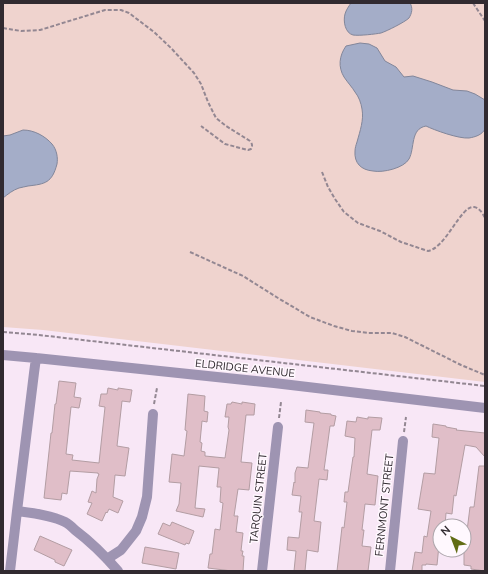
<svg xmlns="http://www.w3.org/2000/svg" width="488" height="574" viewBox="0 0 488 574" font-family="'Nunito Sans',sans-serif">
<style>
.green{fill:#efd3ce}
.water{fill:#a4adc8;stroke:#82869a}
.building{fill:#e0bec8;stroke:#b39da3}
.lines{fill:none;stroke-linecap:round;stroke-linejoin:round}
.path{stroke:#938792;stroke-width:2;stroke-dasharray:4 2;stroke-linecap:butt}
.minor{stroke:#9e94b2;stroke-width:10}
.labels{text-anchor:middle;stroke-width:3;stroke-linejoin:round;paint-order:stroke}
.street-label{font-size:11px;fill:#312a30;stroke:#fff8fe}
</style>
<rect width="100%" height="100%" fill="#f8e7f6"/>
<!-- green -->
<path class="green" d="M 3,3 L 485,3 L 485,382 L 43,330 L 3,327 Z"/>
<!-- water -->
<path class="water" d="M 351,3 L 410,3 C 413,8 412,13 409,18 C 405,22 387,31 381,33 C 376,34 359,36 353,35 C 345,33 343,21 345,14 C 346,10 349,6 351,3 Z
M 360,43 L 369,44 L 377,48 L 385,61 L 396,67 L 404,77 L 413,76 L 432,82 L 453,90 L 467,91 L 475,94 L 485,100 L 485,129 C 482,135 475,137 469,138 C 459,139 434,130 426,126 C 410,129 415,148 409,159 C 404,168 383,173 373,171 C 361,170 354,163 355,151 C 355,148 356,145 357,142 C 360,131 364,120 362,109 C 361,103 359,97 355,92 C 352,87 348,83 344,77 C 338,67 339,56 346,46 Z
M 23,130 C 34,130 45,136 52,144 C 57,150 58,158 57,164 C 52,183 45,184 28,186 C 25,187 22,187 19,188 C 13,190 8,194 3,198 L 3,136 L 10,135 Z"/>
<!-- building -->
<path class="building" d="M 59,381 L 76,383 L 74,397 L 81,398 L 79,408 L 72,407 L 71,407 L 66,454 L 73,455 L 72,460 L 99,463 L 105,407 L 99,406 L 101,394 L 107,394 L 108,388 L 118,390 L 118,388 L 132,390 L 130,402 L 122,401 L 117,446 L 129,448 L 125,476 L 115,475 L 113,497 L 123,501 L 118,513 L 109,509 L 107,513 L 106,512 L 102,521 L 87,514 L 92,503 L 88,502 L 92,491 L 96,493 L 97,479 L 99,474 L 98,474 L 98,473 L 70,471 L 67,494 L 62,493 L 61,500 L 44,498 L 51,433 L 52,433 L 55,404 L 56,404 Z
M 188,394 L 205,396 L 204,411 L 208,412 L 207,422 L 202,421 L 200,442 L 202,443 L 201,451 L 205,452 L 205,456 L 225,458 L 229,430 L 228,427 L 229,417 L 225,417 L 227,404 L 231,404 L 232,402 L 242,404 L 242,402 L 255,404 L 254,415 L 246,415 L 241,462 L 252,463 L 249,490 L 238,489 L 234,516 L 238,516 L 236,532 L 243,533 L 241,551 L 243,551 L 242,556 L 244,556 L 243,571 L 232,571 L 208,568 L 210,554 L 212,554 L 215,529 L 220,530 L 223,503 L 220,502 L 221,487 L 217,487 L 219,468 L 199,466 L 195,508 L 205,509 L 203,517 L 176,511 L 179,504 L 181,483 L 169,482 L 171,464 L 172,454 L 184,456 L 187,431 L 185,430 Z
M 306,410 L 320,412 L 320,413 L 331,414 L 331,415 L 336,416 L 334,426 L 330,426 L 328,441 L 324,470 L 328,470 L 327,480 L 319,479 L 314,521 L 321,522 L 318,552 L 307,550 L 305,571 L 294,571 L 296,551 L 287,550 L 288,537 L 299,538 L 302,512 L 299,512 L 301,496 L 292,495 L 294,482 L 295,483 L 295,473 L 297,467 L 308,468 L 314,423 L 305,422 Z
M 357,417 L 368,419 L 368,417 L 382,418 L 380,430 L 372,430 L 367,474 L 378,476 L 375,505 L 365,504 L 362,530 L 364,530 L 362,546 L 371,547 L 368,571 L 337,571 L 342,527 L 344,528 L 347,502 L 344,502 L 345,492 L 348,492 L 353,457 L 354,457 L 355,438 L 345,436 L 347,421 L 356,422 Z
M 433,424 L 446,426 L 446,427 L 457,429 L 456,430 L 485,433 L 485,457 L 476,447 L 465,445 L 456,496 L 454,495 L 452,514 L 446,513 L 445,526 L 440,526 L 440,535 L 437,565 L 426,564 L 426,565 L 422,565 L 422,571 L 412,571 L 415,552 L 422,553 L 424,536 L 427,537 L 431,511 L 418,509 L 424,473 L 435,474 L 439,438 L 432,437 Z
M 479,466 L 485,466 L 485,571 L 471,569 L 471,566 L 464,565 L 464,530 L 467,531 L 470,507 L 474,507 Z
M 172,522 L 194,531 L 189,544 L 186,543 L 185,545 L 158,534 L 163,523 L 170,526 Z
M 40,536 L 72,550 L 64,566 L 55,562 L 55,560 L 34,550 Z
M 145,547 L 179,553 L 176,569 L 142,563 Z"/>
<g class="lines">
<!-- path -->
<path class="path" d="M 473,3 L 485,21
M 3,28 L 21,31 L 40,30 L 105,10 L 121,10 L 129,13 L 154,32 L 171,48 L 194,73 L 201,84 L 208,102 L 216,118 L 226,126 L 250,141 C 252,144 253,145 251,149 L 248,150 L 225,144 L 201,126
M 322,172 L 328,187 L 335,199 L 344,212 L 358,223 L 380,231 L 401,242 L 428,251 C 446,248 461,205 474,207 C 480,208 483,214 485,218
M 190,252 L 243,276 L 278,298 L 310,317 L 334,326 L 352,331 L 368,333 L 392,333 L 405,337 L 461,365 L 485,375
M 3,332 L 39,335 L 485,386
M 154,404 L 157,388
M 279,418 L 281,402
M 404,432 L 406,417"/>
<!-- minor -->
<path class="minor" d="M 3,355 L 36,358 L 274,383 L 485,408
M 17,511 C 32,513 51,515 65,522 C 69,524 72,527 75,530 C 91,542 105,556 118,571
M 107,559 L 121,550 L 136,531 L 142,517 L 147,497 L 153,414
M 10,571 L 17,511 L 34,373 L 36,358
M 262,571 L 278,427
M 390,571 L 403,441"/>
</g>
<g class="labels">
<!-- street labels -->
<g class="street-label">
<text transform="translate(245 368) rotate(6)" y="4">ELDRIDGE AVENUE</text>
<text transform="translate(258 498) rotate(-84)" y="4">TARQUIN STREET</text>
<text transform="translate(384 505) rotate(-84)" y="4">FERNMONT STREET</text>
</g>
</g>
<!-- border -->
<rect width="488" height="574" fill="none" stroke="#312a30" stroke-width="8"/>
<!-- north arrow -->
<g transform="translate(452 538) rotate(318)"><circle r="19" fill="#fff8fe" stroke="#ada6ac"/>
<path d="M0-3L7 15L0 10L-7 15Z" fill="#616c14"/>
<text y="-6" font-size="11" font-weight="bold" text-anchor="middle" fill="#312a30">N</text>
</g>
</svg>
